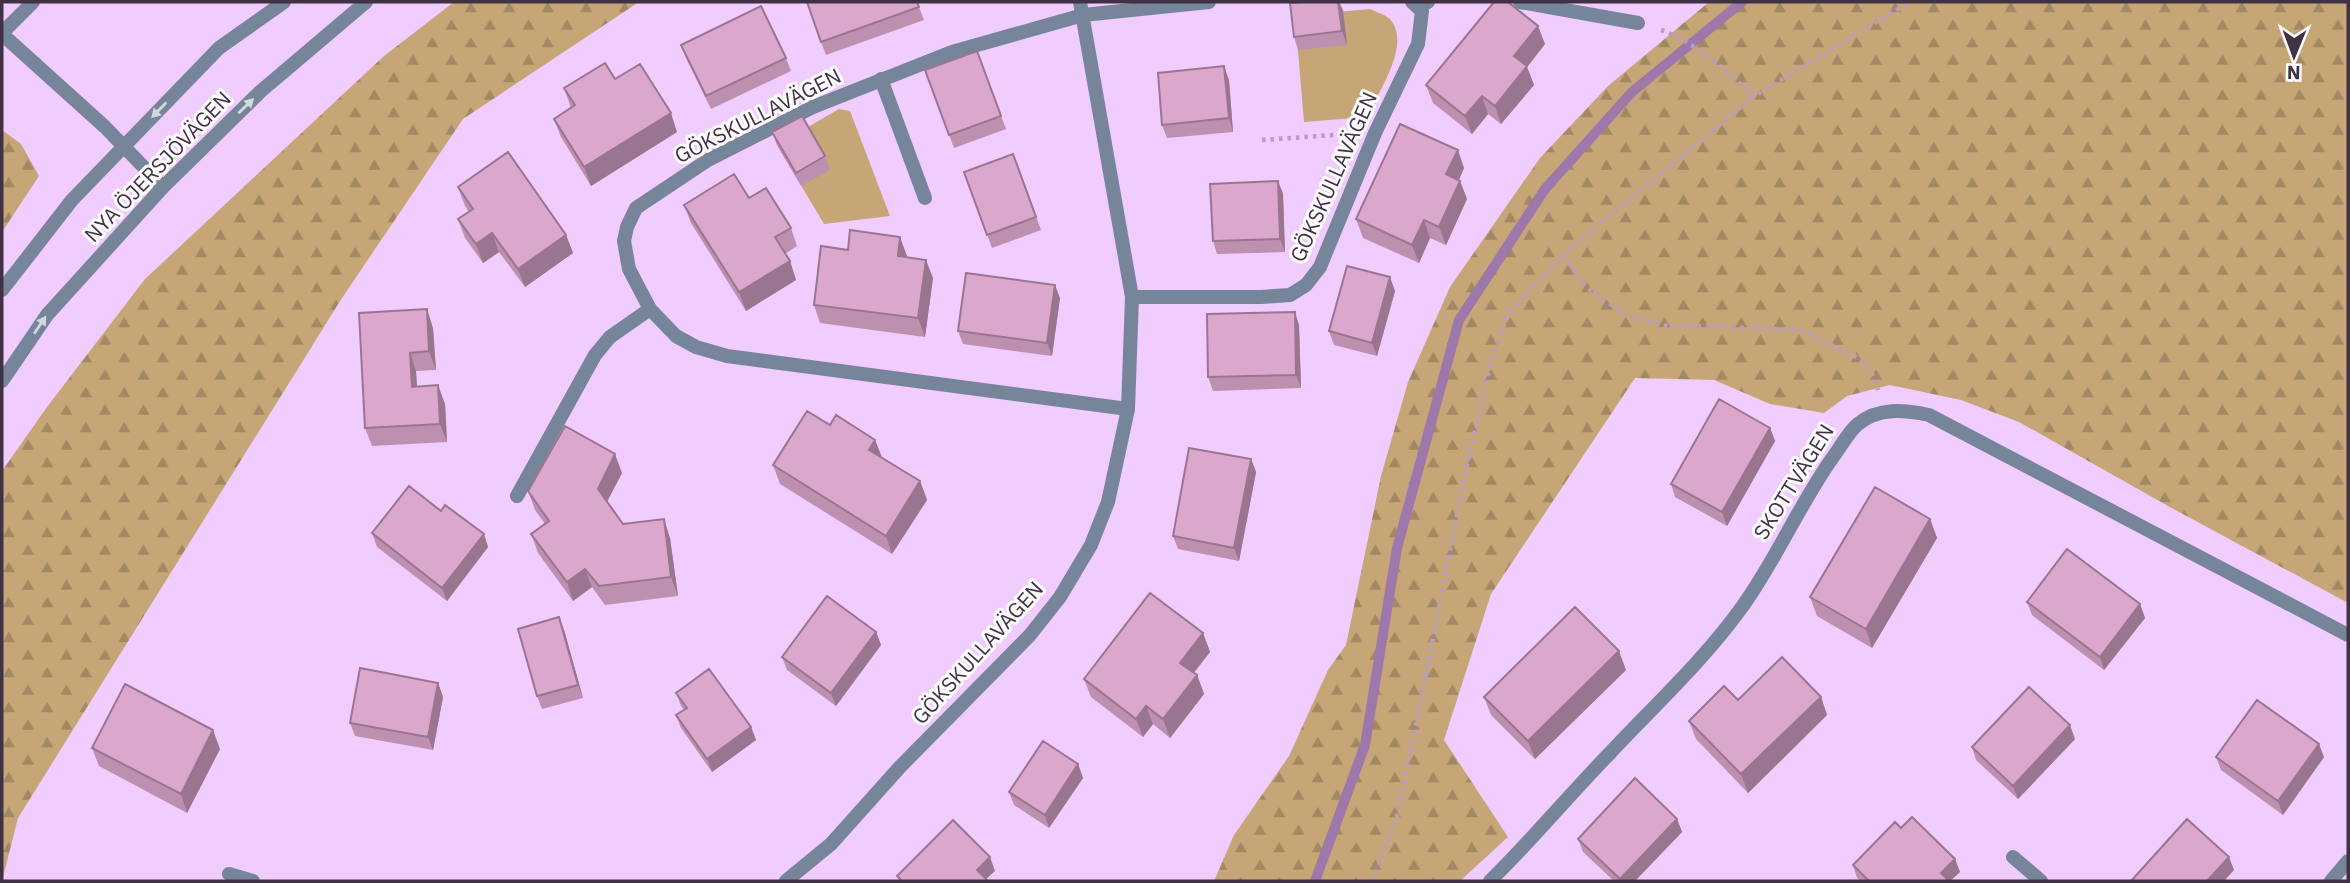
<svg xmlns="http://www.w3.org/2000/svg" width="2350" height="883" viewBox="0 0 2350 883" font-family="'IBM Plex Sans',sans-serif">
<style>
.green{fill:#c6a676}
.forest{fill:url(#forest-firs)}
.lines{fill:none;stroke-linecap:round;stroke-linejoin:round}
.stream{stroke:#9e77ab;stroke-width:10}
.path{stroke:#b99bc4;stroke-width:4.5;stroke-dasharray:3.5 5;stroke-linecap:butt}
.service{stroke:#77859a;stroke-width:14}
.minor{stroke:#77859a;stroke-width:14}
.tertiary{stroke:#77859a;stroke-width:14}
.wall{fill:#bd90af}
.shaded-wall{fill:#9a758f}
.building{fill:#dca7cc;stroke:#9a758f;stroke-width:2}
.oneway{fill:#d4d8df}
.labels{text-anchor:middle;stroke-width:6;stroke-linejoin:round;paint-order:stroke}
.street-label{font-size:21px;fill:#403145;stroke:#fcfcfc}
</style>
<defs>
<pattern id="forest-firs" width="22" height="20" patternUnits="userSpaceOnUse" patternTransform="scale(1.75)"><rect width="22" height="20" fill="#c6a676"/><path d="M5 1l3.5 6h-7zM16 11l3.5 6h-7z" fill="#a28863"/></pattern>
</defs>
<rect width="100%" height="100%" fill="#f1ccfe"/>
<!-- green -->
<path class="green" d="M 1370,9 C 1376,12 1386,15 1390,19 C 1412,45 1378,93 1366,117 L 1304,122 L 1295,16 Z
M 839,109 L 850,111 L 890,216 L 824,224 L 777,145 Z"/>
<!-- forest -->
<path class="forest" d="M 454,2 L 639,2 L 463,119 L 342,298 L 18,818 L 2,881 L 2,471 L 47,407 L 145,279 L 384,56 Z
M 1709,2 L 2348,2 L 2348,603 L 2168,506 L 2019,422 L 1961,400 L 1890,385 L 1847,396 L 1824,413 L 1770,404 L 1714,380 L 1635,378 L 1491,594 L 1444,740 L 1508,837 L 1460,881 L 1214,881 L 1234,835 L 1289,756 L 1328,670 L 1346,645 L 1381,476 L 1408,382 L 1450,287 L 1540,158 L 1608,86 Z
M 2,130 L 21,144 L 39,176 L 2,232 Z"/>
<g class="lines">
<!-- stream -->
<path class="stream" d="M 1315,881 L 1365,745 L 1397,548 L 1459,320 L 1545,189 L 1632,92 L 1742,2"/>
<!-- path -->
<path class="path" d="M 1661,30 C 1694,41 1728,73 1754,96
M 1262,140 L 1348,134
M 1563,255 L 1586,287 L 1626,315 L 1671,327 L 1708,326 L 1800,330 L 1860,359 L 1875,378 L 1878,390
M 1373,881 L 1399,810 L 1465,475 L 1493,353 L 1509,312 L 1563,255 L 1754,96 L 1910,2"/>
<!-- service -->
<path class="service" d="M 1520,2 L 1638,23
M 1418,5 L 1428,2
M 881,79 L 925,198
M 517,496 L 595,355 L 610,337 L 650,309
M 2013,857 L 2041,881"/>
<!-- minor -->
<path class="minor" d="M 2,33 L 33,2
M 2,34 L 105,127 L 163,187
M 1132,297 L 1261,297 L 1290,295 L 1306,285 L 1320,267 L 1375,133 L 1418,44 L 1422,11 L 1412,2
M 1128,409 L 727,356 L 696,347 L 676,336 L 650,309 L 629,269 L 624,241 L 627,227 L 636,208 L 708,160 L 813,107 L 952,52 L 1083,15 L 1209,2
M 229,874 L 253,881
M 786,881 L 831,844 L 899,768 L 1030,635 L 1060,597 L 1091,545 L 1108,502 L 1128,409 L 1132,297 L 1080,2
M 1490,881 C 1532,840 1569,795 1610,753 C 1654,706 1704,660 1742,607 C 1776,560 1799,505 1833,457 C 1841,447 1848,432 1858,424 C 1879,407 1904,410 1929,415 L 2348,635
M 2331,881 L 2348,861"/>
<!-- tertiary -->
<path class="tertiary" d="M 2,290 L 72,200 L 219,48 L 284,2
M 2,381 L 47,315 L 163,187 L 261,91 L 366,2"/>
</g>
<!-- wall -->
<path class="wall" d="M 917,2 L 924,20 L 826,55 L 821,42 Z
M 1343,10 L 1347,45 L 1298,50 L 1294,37 Z
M 1545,44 L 1527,67 L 1534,85 L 1501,124 L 1488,114 L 1472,134 L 1433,103 L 1426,85 Z
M 681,45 L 786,58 L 791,71 L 711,109 L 686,58 Z
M 977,51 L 1006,129 L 954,148 L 925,70 Z
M 615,79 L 677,132 L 591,186 L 561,137 L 554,119 L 571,108 L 564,88 Z
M 1229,80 L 1233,132 L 1167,138 L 1162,125 Z
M 772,132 L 825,156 L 830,170 L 801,186 L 777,145 Z
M 1013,154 L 1041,230 L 992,248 L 964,172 Z
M 1464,168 L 1459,180 L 1460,181 L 1467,199 L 1446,245 L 1430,238 L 1419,263 L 1363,238 L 1356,219 Z
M 1278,181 L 1283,194 L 1285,252 L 1217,254 L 1213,241 Z
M 458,187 L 566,235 L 573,253 L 525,287 L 499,252 L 483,263 L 465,238 L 458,219 L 469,212 L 465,206 Z
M 749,198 L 791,228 L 797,246 L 785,254 L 790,261 L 796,280 L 746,311 L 691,223 L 684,205 Z
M 848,250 L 907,256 L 907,257 L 933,278 L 925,337 L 820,323 L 814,305 Z
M 1395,291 L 1377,356 L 1334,345 L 1329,331 Z
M 1060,298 L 1052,356 L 963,344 L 958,331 Z
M 359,313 L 433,328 L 436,370 L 416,371 L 417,386 L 445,404 L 447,442 L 372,446 L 365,428 Z
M 1299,325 L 1301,388 L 1213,391 L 1208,377 Z
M 830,425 L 875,440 L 882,457 L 920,481 L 927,500 L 892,554 L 780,484 L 773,465 Z
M 1770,428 L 1775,441 L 1727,526 L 1675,497 L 1671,484 Z
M 1251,459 L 1256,472 L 1239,561 L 1178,549 L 1173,536 Z
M 622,473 L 607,502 L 623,524 L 670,538 L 678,596 L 605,605 L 592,587 L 573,601 L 538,553 L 531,534 L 545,524 L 535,510 L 528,491 Z
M 1930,519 L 1937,538 L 1872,648 L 1817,616 L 1810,597 Z
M 372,533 L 488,547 L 447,601 L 377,547 Z
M 2027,602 L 2140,604 L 2145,618 L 2104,670 L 2032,615 Z
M 564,630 L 583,698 L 542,709 L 537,696 Z
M 876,632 L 881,645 L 836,706 L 787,670 L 782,657 Z
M 1203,633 L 1210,652 L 1194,673 L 1197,675 L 1204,694 L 1170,738 L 1153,724 L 1143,737 L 1091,697 L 1084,679 Z
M 1626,670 L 1535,759 L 1491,715 L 1484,697 Z
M 438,683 L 443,697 L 433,750 L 355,736 L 350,723 Z
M 676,693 L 751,727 L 756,740 L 712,772 L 681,728 L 676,715 L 684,710 L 681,706 Z
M 1821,697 L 1827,715 L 1748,793 L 1696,739 L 1689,721 L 1738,700 Z
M 2075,739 L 2018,799 L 1976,760 L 1972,747 Z
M 92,748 L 220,749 L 187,813 L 99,766 Z
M 2216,757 L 2324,757 L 2283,815 L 2221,770 Z
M 1078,764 L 1083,778 L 1049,828 L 1014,805 L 1009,792 Z
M 1677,819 L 1682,832 L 1635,881 L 1614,881 L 1583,852 L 1578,839 Z
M 1901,828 L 1955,859 L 1960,872 L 1950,881 L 1861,881 L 1857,878 L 1853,865 Z"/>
<!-- shaded-wall -->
<path class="shaded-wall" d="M 1338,2 L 1339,2 L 1343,10 L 1347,45 L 1342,31 Z
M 1538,26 L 1545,44 L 1527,67 L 1534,85 L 1501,124 L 1495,106 L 1514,56 Z
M 1224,66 L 1229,80 L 1233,132 L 1229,118 Z
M 1482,96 L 1488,114 L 1472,134 L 1465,116 Z
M 671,113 L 677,132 L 591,186 L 584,167 Z
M 1458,150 L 1464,168 L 1453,193 L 1446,174 Z
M 1278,181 L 1283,194 L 1285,252 L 1280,239 Z
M 1460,181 L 1467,199 L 1446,245 L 1439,227 Z
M 1424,220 L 1430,238 L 1419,263 L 1412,245 Z
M 492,233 L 499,252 L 483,263 L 476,244 Z
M 566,235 L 573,253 L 525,287 L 518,269 Z
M 900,237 L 907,256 L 904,275 L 898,256 Z
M 926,260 L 933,278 L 925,337 L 918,318 Z
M 790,261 L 796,280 L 746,311 L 739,292 Z
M 1390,277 L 1395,291 L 1377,356 L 1372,343 Z
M 1055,285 L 1060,298 L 1052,356 L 1047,343 Z
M 427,309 L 433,328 L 436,370 L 429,351 Z
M 1295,312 L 1299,325 L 1301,388 L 1296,375 Z
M 410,353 L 416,371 L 418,405 L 412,387 Z
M 438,385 L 445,404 L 447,442 L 440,424 Z
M 1770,428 L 1775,441 L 1727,526 L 1722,512 Z
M 875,440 L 882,458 L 869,450 Z
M 615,454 L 622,473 L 604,507 L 598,489 Z
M 1251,459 L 1256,472 L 1239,561 L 1234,548 Z
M 920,481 L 927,500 L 892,554 L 886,536 Z
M 664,519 L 670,538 L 678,596 L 671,577 Z
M 1930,519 L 1937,538 L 1872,648 L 1866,629 Z
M 484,534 L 488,547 L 447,601 L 442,588 Z
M 585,569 L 592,587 L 573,601 L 567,582 Z
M 2140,604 L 2145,618 L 2104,670 L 2100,657 Z
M 559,617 L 564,630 L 583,698 L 578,685 Z
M 876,632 L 881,645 L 836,706 L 831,693 Z
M 1203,633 L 1210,652 L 1187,681 L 1180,663 Z
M 1619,651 L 1626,670 L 1535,759 L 1528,741 Z
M 1197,675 L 1204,694 L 1170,738 L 1163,719 Z
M 438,683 L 443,697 L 433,750 L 428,737 Z
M 1821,697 L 1827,715 L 1748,793 L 1741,774 Z
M 1146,706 L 1153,724 L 1143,737 L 1136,719 Z
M 2070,725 L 2075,739 L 2018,799 L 2013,786 Z
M 751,727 L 756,740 L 712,772 L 707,759 Z
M 213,730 L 220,749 L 187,813 L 181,794 Z
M 2319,744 L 2324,757 L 2283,815 L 2278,801 Z
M 1078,764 L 1083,778 L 1049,828 L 1045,815 Z
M 1677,819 L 1682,832 L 1635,881 L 1621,881 L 1620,879 Z
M 990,857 L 995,871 L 984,881 L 977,870 Z
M 2229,857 L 2234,870 L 2224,881 L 2207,881 Z
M 1955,859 L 1960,872 L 1950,881 L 1944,881 L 1941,873 Z"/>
<!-- building -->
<path class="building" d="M 807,2 L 917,2 L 919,7 L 821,42 Z
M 1303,2 L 1338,2 L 1342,31 L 1294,37 L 1290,3 Z
M 1494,2 L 1508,2 L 1538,26 L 1514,56 L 1527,66 L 1495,106 L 1482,96 L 1465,116 L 1426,85 Z
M 761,6 L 786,58 L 706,96 L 681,45 Z
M 977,51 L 1001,116 L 949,135 L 925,70 Z
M 605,63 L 615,79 L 640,64 L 671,113 L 584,167 L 554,119 L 575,105 L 564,88 Z
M 1224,66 L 1229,118 L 1162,125 L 1158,73 Z
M 802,116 L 825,156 L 796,173 L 772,132 Z
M 1400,124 L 1458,150 L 1446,174 L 1460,181 L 1439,227 L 1424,220 L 1412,245 L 1356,219 Z
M 508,152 L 566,235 L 518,269 L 492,233 L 476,244 L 458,219 L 473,209 L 458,187 Z
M 1013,154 L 1036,217 L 987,235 L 964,172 Z
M 734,174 L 749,198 L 766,188 L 791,228 L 775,237 L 790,261 L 739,292 L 684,205 Z
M 1278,181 L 1280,239 L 1213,241 L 1210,184 Z
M 850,230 L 900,237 L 898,256 L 926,260 L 918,318 L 814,305 L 821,246 L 848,250 Z
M 1347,266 L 1390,277 L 1372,343 L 1329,331 Z
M 966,273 L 1055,285 L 1047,343 L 958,331 Z
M 427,309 L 429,351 L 410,353 L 412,387 L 438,385 L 440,424 L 365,428 L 359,313 Z
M 1295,312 L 1296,375 L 1208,377 L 1207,314 Z
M 1719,399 L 1770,428 L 1722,512 L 1671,484 Z
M 807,411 L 830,425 L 836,415 L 875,440 L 869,450 L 920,481 L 886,536 L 773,465 Z
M 565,426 L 615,454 L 598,489 L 623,524 L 664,519 L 671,577 L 599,586 L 585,569 L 567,582 L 531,534 L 549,521 L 528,491 Z
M 1189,448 L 1251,459 L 1234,548 L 1173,536 Z
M 409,486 L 441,511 L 445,505 L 484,534 L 442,588 L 372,533 Z
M 1875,487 L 1930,519 L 1866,629 L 1810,597 Z
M 2067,549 L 2140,604 L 2100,657 L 2027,602 Z
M 1150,593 L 1203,633 L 1180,663 L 1197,675 L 1163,719 L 1146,706 L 1136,719 L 1084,679 Z
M 827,596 L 876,632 L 831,693 L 782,657 Z
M 1575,607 L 1619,651 L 1528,741 L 1484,697 Z
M 559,617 L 578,685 L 537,696 L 518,629 Z
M 1782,657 L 1821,697 L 1741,774 L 1689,721 L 1724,686 L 1738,700 Z
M 360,668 L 438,683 L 428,737 L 350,723 Z
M 709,669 L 751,727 L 707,759 L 676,715 L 687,708 L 676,693 Z
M 125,684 L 213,730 L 181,794 L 92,748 Z
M 2029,687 L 2070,725 L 2013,786 L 1972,747 Z
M 2257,700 L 2319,744 L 2278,801 L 2216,757 Z
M 1043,741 L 1078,764 L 1045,815 L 1009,792 Z
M 1635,778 L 1677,819 L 1620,879 L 1578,839 Z
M 1912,817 L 1955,859 L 1941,873 L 1948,880 L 1946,881 L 1869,881 L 1853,865 L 1895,822 L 1901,828 Z
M 2187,819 L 2229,857 L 2207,881 L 2131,881 Z
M 953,820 L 990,857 L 977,870 L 988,881 L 902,881 L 897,876 Z"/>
<!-- one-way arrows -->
<defs><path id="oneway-solid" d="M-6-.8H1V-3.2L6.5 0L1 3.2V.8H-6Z" transform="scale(1.75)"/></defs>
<g class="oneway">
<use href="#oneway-solid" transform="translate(246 106) rotate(-44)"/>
<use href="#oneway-solid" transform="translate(159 110) rotate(134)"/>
<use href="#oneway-solid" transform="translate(40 325) rotate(-56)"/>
</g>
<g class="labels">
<!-- street labels -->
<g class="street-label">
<text transform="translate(758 116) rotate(-27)" y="7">GÖKSKULLAVÄGEN</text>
<text transform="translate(158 167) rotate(-46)" y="7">NYA ÖJERSJÖVÄGEN</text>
<text transform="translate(1334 177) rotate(-66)" y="7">GÖKSKULLAVÄGEN</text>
<text transform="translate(1794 482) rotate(-58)" y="7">SKOTTVÄGEN</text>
<text transform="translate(978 653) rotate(-48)" y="7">GÖKSKULLAVÄGEN</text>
</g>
</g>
<!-- border -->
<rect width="2350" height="883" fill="none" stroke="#403145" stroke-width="7"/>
<!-- north arrow -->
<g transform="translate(2294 56) rotate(181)" stroke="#fcfcfc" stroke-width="5" paint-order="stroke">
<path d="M0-5L12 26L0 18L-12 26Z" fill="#403145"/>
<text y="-10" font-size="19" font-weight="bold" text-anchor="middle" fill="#403145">N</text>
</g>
</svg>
